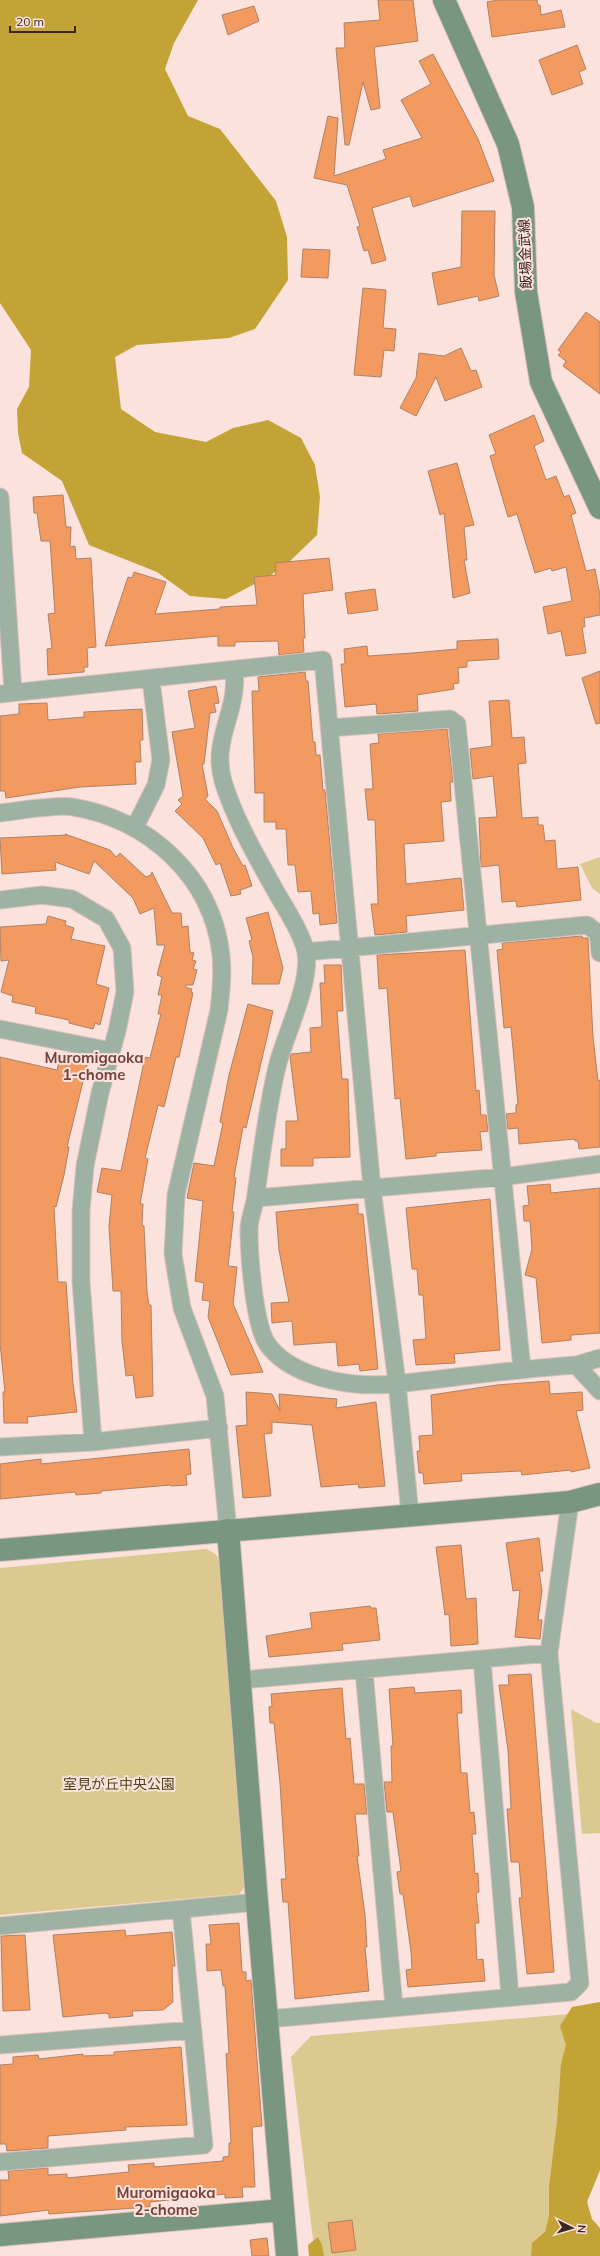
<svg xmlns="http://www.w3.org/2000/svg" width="600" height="2256" viewBox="0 0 600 2256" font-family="Mulish,'Noto Sans JP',sans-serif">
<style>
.green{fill:#dcc98f}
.forest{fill:#c3a335}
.building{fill:#f39a61;stroke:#b08164}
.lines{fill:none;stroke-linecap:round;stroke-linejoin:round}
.street-casing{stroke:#d9c0bb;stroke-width:19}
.secondary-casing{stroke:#d9c0bb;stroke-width:24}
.street{stroke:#9db2a2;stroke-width:17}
.secondary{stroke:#799780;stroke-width:22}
.labels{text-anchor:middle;stroke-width:4;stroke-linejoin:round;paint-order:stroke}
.street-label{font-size:14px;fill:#3c2621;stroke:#fbe2dd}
.park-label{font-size:14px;fill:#53461a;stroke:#fbe2dd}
.neighbourhood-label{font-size:15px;font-weight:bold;fill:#76443a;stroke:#fbe2dd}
</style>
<rect width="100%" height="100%" fill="#fbe2dd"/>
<!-- green -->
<path class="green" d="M 600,857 L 600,894 L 592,888 L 580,864 Z
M 206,1549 C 215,1552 219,1557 222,1565 L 246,1885 L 239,1894 L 0,1915 L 0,1568 Z
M 571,1709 L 596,1723 L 600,1723 L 600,1833 L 582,1834 Z
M 582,2013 L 584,2127 L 537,2256 L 315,2256 L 291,2057 L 311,2036 Z"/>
<!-- forest -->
<path class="forest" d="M 0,0 L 198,0 L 174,43 L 165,69 L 188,116 L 220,129 L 276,201 L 287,237 L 288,280 L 255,329 L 229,338 L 137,345 L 115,357 L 121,409 L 155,432 L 206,442 L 233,428 L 268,420 L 301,438 L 315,465 L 320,497 L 317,535 L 289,562 L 268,577 L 226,599 L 190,596 L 157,572 L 89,545 L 62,481 L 22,453 L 18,433 L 17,409 L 29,387 L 31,350 L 0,303 Z
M 600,2002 L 600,2170 L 587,2202 L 592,2219 L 600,2228 L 600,2256 L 531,2256 L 532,2243 L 545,2232 L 549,2216 L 549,2187 L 557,2121 L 561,2064 L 566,2045 L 560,2026 L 572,2007 Z
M 318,2237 L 322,2245 L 324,2256 L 309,2256 L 308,2245 Z"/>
<!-- building -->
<path class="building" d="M 378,0 L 413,0 L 418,41 L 374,47 L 380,108 L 371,110 L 363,82 L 349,145 L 345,145 L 336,48 L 345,48 L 344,23 L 380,20 Z
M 498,0 L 537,0 L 538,5 L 540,5 L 541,15 L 561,10 L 565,27 L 492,37 L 487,2 Z
M 254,6 L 259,21 L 228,35 L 222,15 Z
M 577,45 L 586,69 L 579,72 L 583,84 L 552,95 L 539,60 Z
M 433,54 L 478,139 L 494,181 L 413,207 L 410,196 L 372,208 L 386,260 L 372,264 L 368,250 L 364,251 L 357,227 L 360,226 L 347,185 L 314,178 L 328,116 L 338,118 L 334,176 L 386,159 L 383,150 L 422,138 L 401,100 L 431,84 L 419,61 Z
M 462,211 L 495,211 L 494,275 L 499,296 L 479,301 L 478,296 L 438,305 L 432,273 L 461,267 Z
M 303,249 L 330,250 L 328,278 L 301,277 Z
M 363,288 L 386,290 L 383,328 L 396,329 L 394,351 L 384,350 L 381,377 L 354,375 Z
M 586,312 L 600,322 L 600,394 L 563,366 L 566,361 L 558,355 L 561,352 L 558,350 Z
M 461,348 L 471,371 L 476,370 L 482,387 L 445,401 L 436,377 L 416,416 L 400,408 L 416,378 L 419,353 L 444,356 Z
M 534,415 L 544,441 L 534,446 L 546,480 L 556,476 L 564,497 L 569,495 L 576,513 L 571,515 L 586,571 L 595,569 L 600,595 L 600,615 L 584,618 L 585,627 L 582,627 L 586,653 L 566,656 L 561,631 L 548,634 L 543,607 L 572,601 L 566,567 L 552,571 L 551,568 L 535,573 L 517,514 L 508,517 L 490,456 L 496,454 L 489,435 Z
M 457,463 L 474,525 L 464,527 L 467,560 L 464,560 L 470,593 L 453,598 L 444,513 L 440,515 L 428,471 Z
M 63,495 L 66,527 L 71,527 L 70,547 L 75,546 L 76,559 L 91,558 L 96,647 L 87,648 L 88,667 L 84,667 L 84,672 L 48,675 L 47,649 L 52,648 L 48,614 L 55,613 L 50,541 L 41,541 L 37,513 L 34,513 L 33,497 Z
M 329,558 L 333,590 L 303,594 L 305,638 L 303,638 L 304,652 L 279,655 L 278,641 L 235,642 L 235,646 L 218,646 L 218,636 L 105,646 L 128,577 L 132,578 L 134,572 L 166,582 L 155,614 L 220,609 L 220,607 L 257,605 L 254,577 L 276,575 L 275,563 Z
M 375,589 L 378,610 L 348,614 L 345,593 Z
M 498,639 L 499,659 L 467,661 L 467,667 L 458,668 L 459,683 L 453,684 L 454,689 L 417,695 L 418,711 L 377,714 L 376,704 L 345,707 L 341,664 L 345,664 L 344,649 L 367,646 L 368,656 L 412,653 L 457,649 L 457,641 Z
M 600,671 L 600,723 L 596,724 L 582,678 Z
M 305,672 L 306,681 L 308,681 L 313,742 L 315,742 L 316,755 L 320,755 L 323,790 L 325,790 L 337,923 L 320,925 L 319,913 L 313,914 L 311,891 L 298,892 L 295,865 L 288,865 L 286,829 L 276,829 L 276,822 L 264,822 L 264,793 L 255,793 L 252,691 L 259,691 L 258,677 Z
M 216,686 L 219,703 L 214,704 L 216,712 L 210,713 L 204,764 L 202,764 L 208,796 L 205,799 L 217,811 L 233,848 L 243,866 L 245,865 L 252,886 L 240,890 L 241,894 L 231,896 L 220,863 L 216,865 L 203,838 L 175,811 L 182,804 L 178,800 L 183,796 L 172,732 L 195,728 L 188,691 Z
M 509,700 L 512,738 L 524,737 L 526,763 L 518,764 L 522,818 L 538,817 L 538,825 L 543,825 L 545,841 L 555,840 L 557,869 L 578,867 L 581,900 L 517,907 L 516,901 L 502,902 L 499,865 L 481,867 L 479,818 L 497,817 L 493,776 L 473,779 L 470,749 L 492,746 L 489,701 Z
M 47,703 L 48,720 L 84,717 L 84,712 L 142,709 L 143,740 L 140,740 L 141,762 L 135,762 L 136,784 L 80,787 L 6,798 L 5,791 L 0,791 L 0,716 L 19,714 L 19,704 Z
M 447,729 L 453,782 L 450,782 L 451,801 L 441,802 L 444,841 L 404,844 L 406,884 L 461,878 L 464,910 L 406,916 L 407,932 L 375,935 L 371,904 L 378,904 L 375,820 L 368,820 L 365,789 L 373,789 L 370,744 L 379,743 L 378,734 Z
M 65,834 L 110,850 L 116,857 L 120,853 L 146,877 L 151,875 L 152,872 L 172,913 L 181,913 L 182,927 L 188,926 L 190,952 L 194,953 L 192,960 L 196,961 L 193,969 L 197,970 L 193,985 L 186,985 L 185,987 L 192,989 L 191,992 L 193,993 L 179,1057 L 176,1057 L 164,1107 L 158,1105 L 145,1158 L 148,1159 L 140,1204 L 143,1204 L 142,1225 L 144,1226 L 147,1292 L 149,1305 L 151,1305 L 153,1396 L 136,1398 L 133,1375 L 126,1376 L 122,1341 L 121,1291 L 113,1291 L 109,1226 L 112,1195 L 97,1192 L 102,1168 L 121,1171 L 145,1057 L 150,1058 L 161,1014 L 158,1014 L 162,995 L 158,995 L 162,977 L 157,975 L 165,945 L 157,945 L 154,908 L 140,914 L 133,898 L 94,861 L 89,874 L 55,862 L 56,870 L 2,874 L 0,838 L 67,835 Z
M 268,912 L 283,968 L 279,984 L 252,984 L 253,957 L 249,941 L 252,940 L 246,918 Z
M 48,916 L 66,921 L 65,925 L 74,928 L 71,939 L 105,946 L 96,984 L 109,988 L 100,1025 L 95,1023 L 93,1029 L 69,1023 L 69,1020 L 35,1013 L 36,1007 L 12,1002 L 13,996 L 1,992 L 9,960 L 1,961 L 0,927 L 46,924 Z
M 582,936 L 582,938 L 588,938 L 593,1037 L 598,1081 L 600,1080 L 600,1147 L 579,1149 L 578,1141 L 575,1141 L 575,1139 L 519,1144 L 518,1128 L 508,1129 L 506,1114 L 516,1113 L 516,1105 L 518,1104 L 511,1027 L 504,1028 L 497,950 L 503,949 L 502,943 Z
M 465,950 L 476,1091 L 479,1090 L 481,1115 L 486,1115 L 488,1131 L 480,1132 L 482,1150 L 436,1153 L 436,1156 L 406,1159 L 400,1098 L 395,1099 L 387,988 L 379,989 L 377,955 Z
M 324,965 L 341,965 L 343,1011 L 337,1011 L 342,1079 L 348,1079 L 350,1157 L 313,1158 L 313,1166 L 281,1166 L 281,1149 L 286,1149 L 286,1121 L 298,1121 L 290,1057 L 291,1054 L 311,1052 L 310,1028 L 322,1027 L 320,983 L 325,983 Z
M 248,1004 L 273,1011 L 246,1128 L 243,1127 L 234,1177 L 236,1178 L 232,1212 L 234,1212 L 228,1266 L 237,1267 L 233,1304 L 263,1372 L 231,1375 L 208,1317 L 210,1301 L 202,1300 L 204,1283 L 195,1281 L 203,1201 L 187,1198 L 194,1163 L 214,1166 L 223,1123 L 220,1122 L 229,1075 Z
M 0,1057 L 57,1070 L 60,1058 L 87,1065 L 67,1147 L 69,1147 L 64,1175 L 56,1207 L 54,1206 L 58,1282 L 66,1282 L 73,1384 L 77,1412 L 27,1417 L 28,1423 L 4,1423 L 3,1392 L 5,1392 L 0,1343 Z
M 550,1184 L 551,1193 L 600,1188 L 600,1333 L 571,1335 L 571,1340 L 542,1343 L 536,1278 L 525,1275 L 532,1249 L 530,1221 L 524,1221 L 523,1206 L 529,1205 L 527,1186 Z
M 490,1199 L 500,1350 L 454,1354 L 455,1363 L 416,1365 L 413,1340 L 426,1339 L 423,1295 L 419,1295 L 417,1269 L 412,1269 L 406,1208 Z
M 358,1204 L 358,1214 L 363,1214 L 378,1369 L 360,1371 L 359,1364 L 338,1366 L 336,1342 L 294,1345 L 292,1321 L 272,1323 L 271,1303 L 289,1302 L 279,1250 L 276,1212 Z
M 549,1381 L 550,1394 L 582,1392 L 583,1410 L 576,1411 L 590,1468 L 571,1472 L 571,1470 L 522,1475 L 521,1471 L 461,1474 L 462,1481 L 424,1484 L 423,1473 L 419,1473 L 417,1451 L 420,1451 L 419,1436 L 433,1435 L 431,1395 L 497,1385 Z
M 246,1392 L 272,1394 L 280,1411 L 279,1394 L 337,1399 L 336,1408 L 376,1402 L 385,1486 L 359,1488 L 358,1484 L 321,1487 L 312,1425 L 272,1422 L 272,1433 L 264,1434 L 271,1496 L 243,1498 L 236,1426 L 247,1425 Z
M 189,1449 L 191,1474 L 186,1475 L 187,1485 L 171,1486 L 170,1485 L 101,1491 L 101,1493 L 76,1495 L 75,1492 L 0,1499 L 0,1464 L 41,1459 L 41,1464 Z
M 539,1538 L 543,1571 L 539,1571 L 542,1591 L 538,1620 L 542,1620 L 540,1639 L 515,1637 L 520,1590 L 513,1591 L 506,1543 Z
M 461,1545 L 466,1599 L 476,1598 L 478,1644 L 451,1646 L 449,1614 L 445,1615 L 436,1547 Z
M 370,1606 L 371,1608 L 376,1608 L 380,1640 L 342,1644 L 343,1650 L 269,1657 L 266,1636 L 312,1628 L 310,1613 Z
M 531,1674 L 554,1972 L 527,1974 L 519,1898 L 522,1898 L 519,1862 L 511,1862 L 507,1809 L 511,1809 L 508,1750 L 499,1685 L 509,1685 L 508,1675 Z
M 414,1687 L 415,1693 L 461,1690 L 462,1713 L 457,1713 L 461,1773 L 467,1773 L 470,1813 L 474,1812 L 476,1834 L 472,1834 L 475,1874 L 478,1873 L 479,1892 L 476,1893 L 479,1923 L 475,1923 L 477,1960 L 483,1959 L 485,1981 L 408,1987 L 406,1970 L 412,1969 L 411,1952 L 403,1894 L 400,1894 L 397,1872 L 401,1871 L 393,1812 L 387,1812 L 384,1782 L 392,1782 L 391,1746 L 393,1746 L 389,1689 Z
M 342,1688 L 346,1739 L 350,1738 L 354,1784 L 364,1784 L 367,1814 L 355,1814 L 359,1856 L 357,1856 L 365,1915 L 367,1947 L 365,1947 L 369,1991 L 295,1999 L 288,1902 L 283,1902 L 281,1879 L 286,1879 L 280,1783 L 274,1723 L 270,1723 L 269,1707 L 272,1706 L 271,1694 Z
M 239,1923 L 242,1972 L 246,1972 L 246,1981 L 251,1980 L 262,2126 L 252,2127 L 255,2187 L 242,2187 L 243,2197 L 225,2198 L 225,2194 L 150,2202 L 150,2207 L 49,2214 L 48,2210 L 0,2216 L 0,2180 L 9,2180 L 8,2171 L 48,2168 L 48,2175 L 67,2174 L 67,2178 L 129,2172 L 128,2165 L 154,2163 L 154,2167 L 223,2161 L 223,2157 L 229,2156 L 229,2143 L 231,2143 L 226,2054 L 229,2053 L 225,1986 L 223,1986 L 221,1970 L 207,1971 L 206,1944 L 211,1944 L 209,1925 Z
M 125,1930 L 126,1936 L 172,1932 L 175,1966 L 172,1966 L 173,2002 L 163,2010 L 132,2011 L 133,2016 L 109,2018 L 109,2014 L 105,2013 L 63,2017 L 53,1935 Z
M 25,1935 L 30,2010 L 3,2011 L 1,1936 Z
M 181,2047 L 187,2125 L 125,2127 L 126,2130 L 48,2136 L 48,2148 L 7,2151 L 6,2144 L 0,2144 L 0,2065 L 13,2064 L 13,2057 L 38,2055 L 39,2059 L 83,2054 L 83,2056 L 114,2055 L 114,2052 Z
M 352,2220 L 356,2250 L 332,2253 L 328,2223 Z
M 267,2238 L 269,2256 L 252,2256 L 250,2240 Z"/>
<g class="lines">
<defs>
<path id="street" d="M 0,497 L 13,692
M 234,671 C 239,712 211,738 223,781 C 235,821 259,861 279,897 C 287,910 304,938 306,953 C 311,984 285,1035 277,1067 C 267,1109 262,1152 256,1194 C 255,1206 249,1218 249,1229 C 249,1254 254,1326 268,1345 C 287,1371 326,1381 355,1384 C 386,1387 418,1381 448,1378 C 491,1373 533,1368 576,1365 L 600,1358
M 0,694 L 323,660 L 372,1188 L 397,1383 L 410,1514
M 329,728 L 450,719 L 457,724 L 522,1369
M 0,813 C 18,811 57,804 73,807 C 149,820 212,876 221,955 C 223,974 221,992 219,1010 L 176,1195 L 173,1254 L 182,1308 L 215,1396 L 228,1530
M 135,827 L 156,785 L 161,760 L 151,680
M 0,900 L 42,895 L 72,899 L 106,919 L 122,948 L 125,992 L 117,1031 L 100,1093 L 85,1166 L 81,1211 L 81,1281 L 93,1442
M 306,952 L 587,925 L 598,933 L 600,953
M 0,1029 L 111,1051
M 256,1198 L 502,1177 L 600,1164
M 576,1365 L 600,1391
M 0,1447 L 93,1442 L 219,1428
M 482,1660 L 510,1996
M 364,1671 L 394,2007
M 241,1680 L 549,1653
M 0,1926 L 257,1902
M 268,2019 L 571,1992 L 580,1983 L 549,1653 L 570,1502
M 0,2045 L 193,2030
M 0,2162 L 204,2145 L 181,1910"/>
<path id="secondary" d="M 444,0 L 508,144 L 523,207 L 526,292 L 541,382 L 600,508
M 228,1530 L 257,1902 L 287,2256
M 0,1550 L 570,1502 L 600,1494
M 0,2235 L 283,2210"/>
</defs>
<!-- street casing -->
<use href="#street" class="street-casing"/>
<!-- secondary casing -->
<use href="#secondary" class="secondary-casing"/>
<!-- street -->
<use href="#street" class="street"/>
<!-- secondary -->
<use href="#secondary" class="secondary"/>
</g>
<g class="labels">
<!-- street labels -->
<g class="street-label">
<text transform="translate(525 254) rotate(-92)" y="5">飯場金武線</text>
</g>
<!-- park labels -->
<g class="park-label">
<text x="119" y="1789">室見が丘中央公園</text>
</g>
<!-- neighbourhood labels -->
<g class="neighbourhood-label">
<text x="94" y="1063">Muromigaoka<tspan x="94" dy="17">1-chome</tspan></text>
<text x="166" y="2198">Muromigaoka<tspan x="166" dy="17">2-chome</tspan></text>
</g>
</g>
<!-- north arrow -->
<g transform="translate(572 2228) rotate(95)" stroke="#fbe2dd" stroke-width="3" paint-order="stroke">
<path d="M0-3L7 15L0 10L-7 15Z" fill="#3c2621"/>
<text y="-6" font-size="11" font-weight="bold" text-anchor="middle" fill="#3c2621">N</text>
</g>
<!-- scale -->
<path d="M10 26v6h65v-6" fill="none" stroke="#3c2621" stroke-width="2"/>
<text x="16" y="26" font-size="12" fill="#3c2621" stroke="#fbe2dd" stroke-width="3" paint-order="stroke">20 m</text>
</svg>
